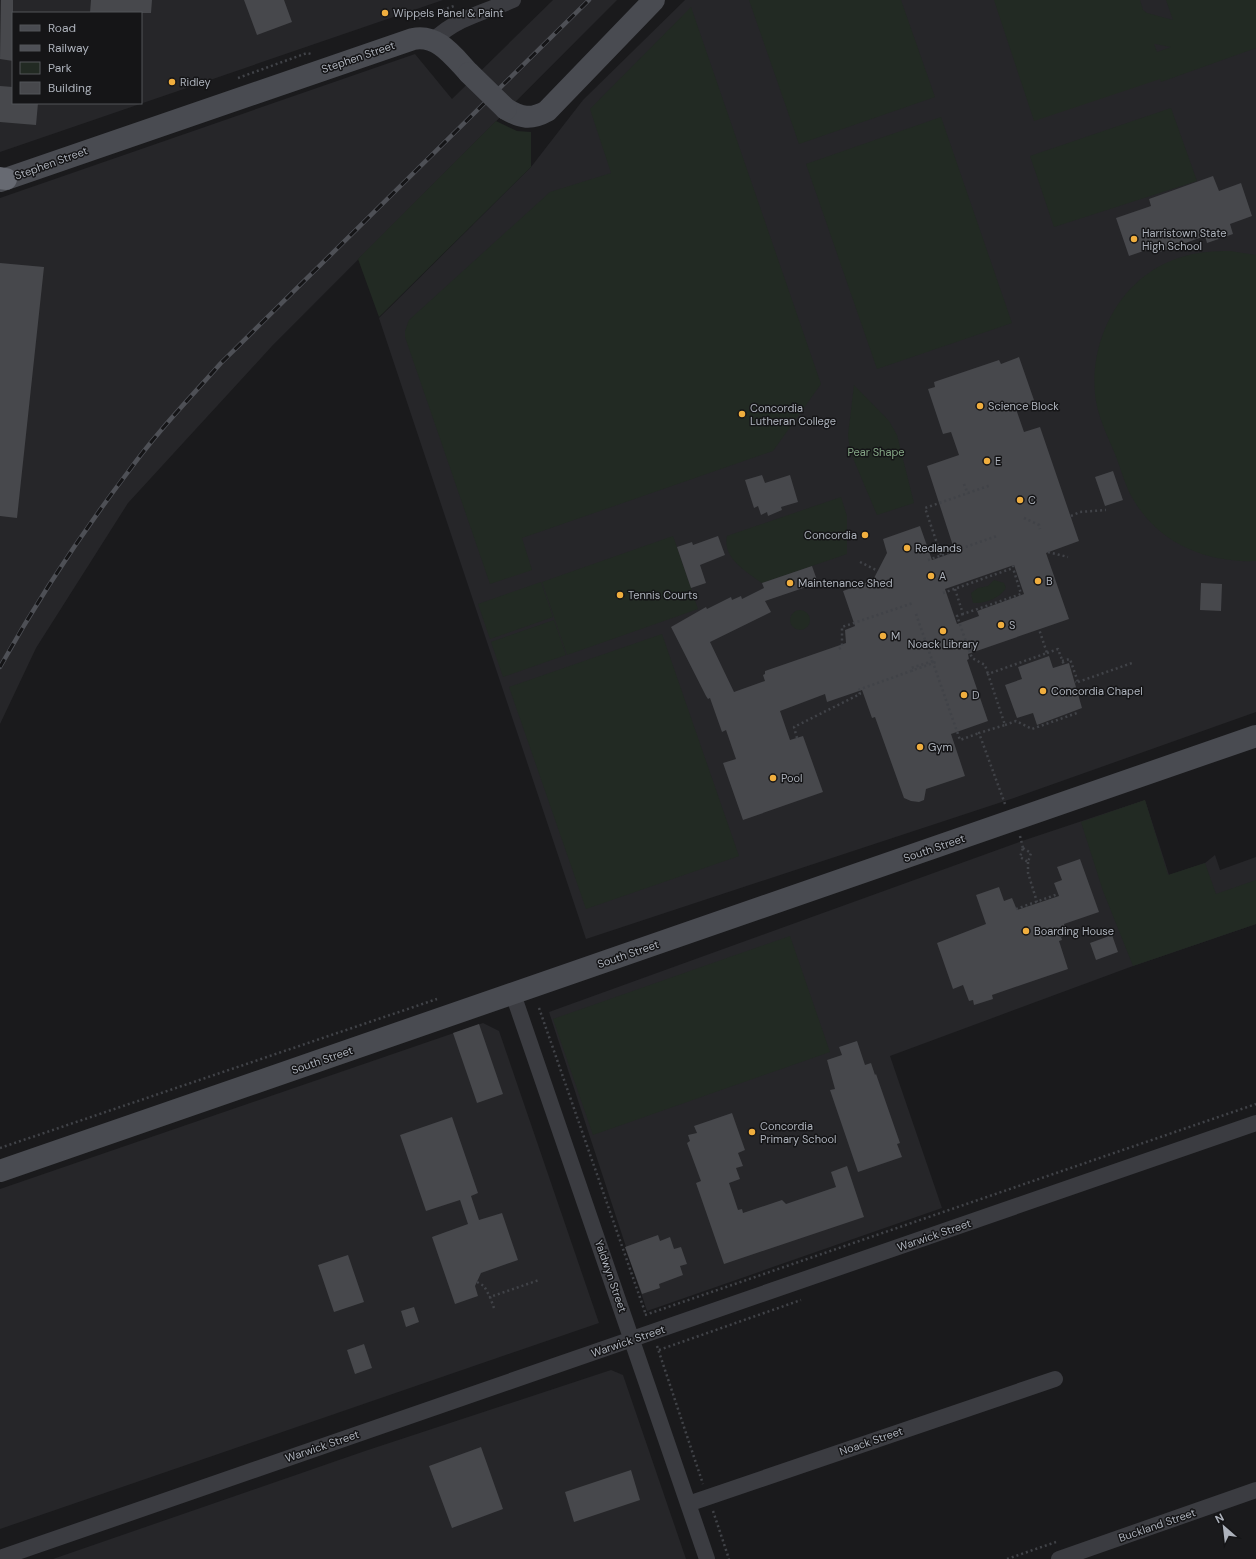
<svg xmlns="http://www.w3.org/2000/svg" width="1256" height="1559" viewBox="0 0 1256 1559" font-family="'DM Sans',sans-serif">
<style>
.built{fill:#262629;fill-rule:evenodd}
.green{fill:#222a23;fill-rule:evenodd}
.building{fill:#47484c;fill-rule:evenodd}
.lines{fill:none;stroke-linecap:round;stroke-linejoin:round}
.path{stroke:#414348;stroke-width:2.5;stroke-dasharray:2 3;stroke-linecap:butt}
.street{stroke:#3b3c41;stroke-width:16}
.secondary{stroke:#494b51;stroke-width:22}
.highway{stroke:#676a72;stroke-width:22}
.rail-casing{stroke:#4e5056;stroke-width:4.5}
.rail{stroke:#151517;stroke-width:3;stroke-dasharray:9;stroke-linecap:butt}
.secondary-bridge{stroke:#494b51;stroke-width:22}
.poi-dot{fill:#f0ae3e;stroke:#151517;stroke-width:1.5}
.labels{text-anchor:middle;stroke-width:3;stroke-linejoin:round;paint-order:stroke}
.poi-label{font-size:11px;fill:#adb2bb;stroke:#151517;text-anchor:start}
.street-label{font-size:11px;fill:#adb2bb;stroke:#151517}
.park-label{font-size:11px;fill:#84a685;stroke:#151517}
</style>
<rect width="100%" height="100%" fill="#1a1a1c"/>
<!-- built -->
<path class="built" d="M 0,0 L 443,0 L 0,152 ZM 13,13 L 141,13 L 141,103 L 13,103 Z
M 553,0 L 617,0 L 272,346 L 128,503 L 36,648 L 0,724 L 0,198 L 415,54 L 452,99 Z
M 685,0 L 1256,0 L 1256,712 L 1014,798 L 586,939 L 379,318 L 531,167 L 583,100 Z
M 1145,800 L 1169,875 L 1205,863 L 1215,855 L 1220,870 L 1256,857 L 1256,924 L 1133,966 L 890,1056 L 942,1208 L 647,1311 L 549,1012 L 1022,841 Z
M 483,1023 L 499,1031 L 599,1323 L 0,1529 L 0,1189 Z
M 611,1370 L 623,1375 L 686,1559 L 53,1559 L 365,1451 Z"/>
<!-- green -->
<path class="green" d="M 749,0 L 901,0 L 935,97 L 799,144 Z
M 994,0 L 1140,0 L 1143,10 L 1147,13 L 1173,20 L 1166,0 L 1256,0 L 1256,48 L 1161,82 L 1160,79 L 1034,121 ZM 1154,44 L 1155,44 L 1171,47 L 1157,52 Z
M 691,7 L 821,384 L 773,451 L 522,538 L 532,570 L 490,584 L 405,337 L 405,331 L 409,320 L 550,192 L 611,173 L 590,109 Z
M 1171,108 L 1197,181 L 1054,227 L 1030,156 Z
M 941,117 L 1012,323 L 877,369 L 806,164 Z
M 496,121 L 517,131 L 531,132 L 531,167 L 379,317 L 358,259 Z
M 1230,251 L 1256,255 L 1256,561 C 1207,563 1159,544 1133,499 C 1125,486 1121,469 1115,454 C 1107,435 1097,415 1095,394 C 1090,336 1123,274 1182,257 C 1198,252 1213,251 1230,251 Z
M 854,385 L 889,421 L 897,435 L 914,503 L 877,515 L 850,451 L 848,435 Z
M 841,497 L 847,516 L 847,554 L 762,583 C 747,572 722,558 727,536 Z
M 673,536 L 698,609 L 567,655 L 542,582 Z
M 994,580 L 1004,583 L 1006,588 C 1000,598 985,604 973,603 L 971,593 L 978,588 L 988,586 Z
M 541,582 L 553,617 L 490,639 L 478,604 Z
M790 620a10 10 0 1 1 20 0a10 10 0 1 1-20 0Z
M 554,620 L 566,655 L 503,677 L 491,642 Z
M 662,634 L 739,856 L 586,909 L 509,687 Z
M 1145,800 L 1168,875 L 1205,863 L 1216,894 L 1256,880 L 1256,924 L 1133,966 L 1103,891 L 1081,822 Z
M 790,936 L 830,1052 L 593,1135 L 553,1019 Z"/>
<!-- building -->
<path class="building" d="M 1,0 L 13,0 L 13,61 L 0,59 Z
M 91,0 L 152,0 L 151,13 L 90,13 Z
M 244,0 L 284,0 L 292,22 L 257,35 Z
M 0,86 L 13,87 L 13,103 L 38,103 L 36,125 L 0,122 Z
M 1213,176 L 1219,191 L 1241,183 L 1252,216 L 1230,224 L 1233,234 L 1207,243 L 1205,236 L 1160,252 L 1158,246 L 1129,256 L 1116,218 L 1151,206 L 1149,199 Z
M 0,263 L 44,267 L 17,518 L 0,516 Z
M 1019,357 L 1035,403 L 1016,409 L 1024,432 L 1040,427 L 1079,541 L 1046,553 L 1069,619 L 968,654 L 969,659 L 967,660 L 988,721 L 951,734 L 965,776 L 926,789 L 924,800 L 919,802 L 911,801 L 904,798 L 875,717 L 872,718 L 862,690 L 827,702 L 825,694 L 780,711 L 790,740 L 803,736 L 823,792 L 743,820 L 723,763 L 736,759 L 726,730 L 722,732 L 710,698 L 708,699 L 706,696 L 671,627 L 706,607 L 707,609 L 731,597 L 732,600 L 741,596 L 742,599 L 764,588 L 762,583 L 812,566 L 818,583 L 765,601 L 771,612 L 710,642 L 734,692 L 765,681 L 763,675 L 765,674 L 765,671 L 846,643 L 845,630 L 855,626 L 843,591 L 873,580 L 887,553 L 883,539 L 920,526 L 932,560 L 955,552 L 927,466 L 959,455 L 951,432 L 943,434 L 928,389 L 935,387 L 934,382 L 999,360 L 1001,364 ZM 1014,565 L 1024,594 L 977,611 L 979,616 L 957,624 L 945,589 Z
M 1113,471 L 1123,500 L 1105,506 L 1095,477 Z
M 762,475 L 765,483 L 790,475 L 798,502 L 781,507 L 782,510 L 768,516 L 767,512 L 761,515 L 758,506 L 754,508 L 745,480 Z
M 718,536 L 725,555 L 700,565 L 706,583 L 691,588 L 677,547 L 692,542 L 693,545 Z
M 1201,583 L 1222,584 L 1221,611 L 1200,610 Z
M 1049,656 L 1053,668 L 1069,663 L 1082,708 L 1037,725 L 1033,713 L 1017,718 L 1005,685 L 1022,679 L 1018,667 Z
M 1080,859 L 1099,912 L 1064,924 L 1067,935 L 1061,937 L 1062,940 L 1059,941 L 1068,969 L 992,995 L 993,999 L 974,1005 L 973,1000 L 969,1001 L 963,985 L 953,989 L 937,943 L 986,924 L 976,895 L 999,887 L 1004,901 L 1012,898 L 1017,910 L 1059,896 L 1054,883 L 1062,880 L 1057,867 Z
M 1112,935 L 1118,952 L 1096,960 L 1090,943 Z
M 479,1024 L 503,1094 L 477,1103 L 453,1033 Z
M 857,1041 L 865,1065 L 871,1063 L 875,1075 L 876,1074 L 900,1143 L 897,1144 L 902,1157 L 858,1172 L 830,1090 L 835,1089 L 827,1060 L 842,1055 L 839,1047 Z
M 732,1113 L 745,1150 L 738,1153 L 743,1166 L 736,1168 L 740,1179 L 729,1183 L 738,1210 L 742,1209 L 743,1213 L 782,1200 L 786,1204 L 836,1187 L 831,1172 L 847,1166 L 864,1217 L 724,1264 L 696,1183 L 701,1181 L 687,1143 L 690,1141 L 688,1135 L 697,1133 L 694,1126 Z
M 452,1117 L 478,1193 L 471,1196 L 479,1220 L 502,1213 L 518,1260 L 481,1273 L 475,1286 L 478,1296 L 455,1304 L 432,1237 L 468,1224 L 460,1200 L 426,1211 L 400,1135 Z
M 658,1235 L 660,1241 L 670,1237 L 674,1249 L 681,1247 L 687,1264 L 680,1266 L 683,1275 L 659,1284 L 660,1288 L 642,1294 L 625,1247 Z
M 348,1255 L 364,1302 L 334,1312 L 318,1265 Z
M 414,1307 L 419,1322 L 406,1327 L 401,1311 Z
M 364,1344 L 372,1368 L 355,1374 L 347,1350 Z
M 481,1447 L 503,1509 L 452,1528 L 429,1466 Z
M 631,1470 L 640,1500 L 574,1522 L 565,1492 Z"/>
<g class="lines">
<!-- path -->
<path class="path" d="M 414,20 L 454,6 L 454,8
M 238,78 L 307,53 L 311,54
M 964,484 L 968,494
M 1071,516 L 1080,512 L 1106,510
M 1024,518 L 1039,525 L 1040,529
M 1048,552 L 1068,557
M 941,555 L 925,508 L 991,485
M 928,560 L 997,536
M 860,562 L 878,571
M 955,589 L 963,614 L 1021,594 L 1013,568
M 943,593 L 1013,568 L 1013,565
M 916,614 L 960,740 L 979,733
M 963,614 L 957,616 L 969,650 L 967,651
M 839,649 L 842,647 L 842,627 L 913,603
M 969,650 L 972,658 L 985,665 L 988,674
M 1047,653 L 1058,649 L 1064,665
M 1062,661 L 1070,659 L 1078,682 L 1075,682
M 912,672 L 911,668 L 933,661
M 1078,682 L 1132,663
M 1005,725 L 1016,721 L 1032,729 L 1077,713
M 797,738 L 794,727 L 860,694 L 858,690 L 936,662
M 1005,804 L 979,733 L 1005,725 L 988,674 L 1047,653 L 1039,629
M 1020,836 L 1023,848
M 1023,848 L 1031,853 L 1028,862 L 1020,857 Z
M 1028,862 L 1028,873 L 1037,902
M 1016,909 L 1058,894
M 539,1008 L 646,1315
M 0,1148 L 437,999
M 477,1282 L 484,1286 L 490,1297
M 494,1308 L 490,1297 L 539,1280
M 645,1315 L 1256,1104
M 657,1346 L 703,1484
M 659,1350 L 801,1300
M 713,1511 L 729,1559
M 1007,1559 L 1056,1542"/>
<!-- street -->
<path class="street" d="M 434,40 C 456,18 485,12 513,0
M 513,994 L 707,1559
M 688,1504 L 1055,1379
M 0,1558 L 1256,1123
M 1059,1559 L 1256,1490"/>
<!-- secondary -->
<path class="secondary" d="M 506,109 C 521,118 531,120 547,111 L 654,0
M 0,181 L 413,39 C 438,34 453,56 469,73
M 0,1171 L 1256,736"/>
<!-- highway -->
<path class="highway" d="M 0,178 L 6,179"/>
<defs>
<path id="rail" d="M 0,667 C 38,599 81,534 128,472 C 156,433 189,399 221,363 L 589,0"/>
</defs>
<!-- rail casing -->
<use href="#rail" class="rail-casing"/>
<!-- rail -->
<use href="#rail" class="rail"/>
<!-- secondary-bridge -->
<path class="secondary-bridge" d="M 469,73 L 506,109"/>
</g>
<!-- markers -->
<g class="poi-dot">
<circle cx="385" cy="13" r="4"/>
<circle cx="172" cy="82" r="4"/>
<circle cx="1134" cy="239" r="4"/>
<circle cx="980" cy="406" r="4"/>
<circle cx="742" cy="414" r="4"/>
<circle cx="987" cy="461" r="4"/>
<circle cx="1020" cy="500" r="4"/>
<circle cx="865" cy="535" r="4"/>
<circle cx="907" cy="548" r="4"/>
<circle cx="931" cy="576" r="4"/>
<circle cx="1038" cy="581" r="4"/>
<circle cx="790" cy="583" r="4"/>
<circle cx="620" cy="595" r="4"/>
<circle cx="1001" cy="625" r="4"/>
<circle cx="943" cy="631" r="4"/>
<circle cx="883" cy="636" r="4"/>
<circle cx="1043" cy="691" r="4"/>
<circle cx="964" cy="695" r="4"/>
<circle cx="920" cy="747" r="4"/>
<circle cx="773" cy="778" r="4"/>
<circle cx="1026" cy="931" r="4"/>
<circle cx="752" cy="1132" r="4"/>
</g>
<g class="labels">
<!-- poi labels -->
<g class="poi-label">
<text x="393" y="17">Wippels Panel &amp; Paint</text>
<text x="180" y="86">Ridley</text>
<text x="1142" y="237">Harristown State<tspan x="1142" dy="13">High School</tspan></text>
<text x="988" y="410">Science Block</text>
<text x="750" y="412">Concordia<tspan x="750" dy="13">Lutheran College</tspan></text>
<text x="995" y="465">E</text>
<text x="1028" y="504">C</text>
<text x="857" y="539" text-anchor="end">Concordia</text>
<text x="915" y="552">Redlands</text>
<text x="939" y="580">A</text>
<text x="1046" y="585">B</text>
<text x="798" y="587">Maintenance Shed</text>
<text x="628" y="599">Tennis Courts</text>
<text x="1009" y="629">S</text>
<text x="891" y="640">M</text>
<text x="943" y="648" text-anchor="middle">Noack Library</text>
<text x="1051" y="695">Concordia Chapel</text>
<text x="972" y="699">D</text>
<text x="928" y="751">Gym</text>
<text x="781" y="782">Pool</text>
<text x="1034" y="935">Boarding House</text>
<text x="760" y="1130">Concordia<tspan x="760" dy="13">Primary School</tspan></text>
</g>
<!-- street labels -->
<g class="street-label">
<text transform="translate(358 57) rotate(-19)" y="4">Stephen Street</text>
<text transform="translate(51 163) rotate(-20)" y="4">Stephen Street</text>
<text transform="translate(934 848) rotate(-19)" y="4">South Street</text>
<text transform="translate(628 954) rotate(-19)" y="4">South Street</text>
<text transform="translate(322 1060) rotate(-19)" y="4">South Street</text>
<text transform="translate(934 1235) rotate(-19)" y="4">Warwick Street</text>
<text transform="translate(611 1276) rotate(71)" y="4">Yaldwyn Street</text>
<text transform="translate(628 1341) rotate(-19)" y="4">Warwick Street</text>
<text transform="translate(871 1441) rotate(-19)" y="4">Noack Street</text>
<text transform="translate(322 1446) rotate(-19)" y="4">Warwick Street</text>
<text transform="translate(1157 1525) rotate(-19)" y="4">Buckland Street</text>
</g>
<!-- park labels -->
<g class="park-label">
<text x="876" y="456">Pear Shape</text>
</g>
</g>
<!-- legend -->
<rect x="12" y="12" width="130" height="92" fill="#151517" stroke="#525459"/>
<rect x="20" y="25" width="20" height="6" fill="#494b51" stroke="#525459"/>
<text x="48" y="32" font-size="12" fill="#adb2bb">Road</text>
<rect x="20" y="45" width="20" height="6" fill="#4e5056" stroke="#525459"/>
<text x="48" y="52" font-size="12" fill="#adb2bb">Railway</text>
<rect x="20" y="62" width="20" height="12" fill="#222a23" stroke="#525459"/>
<text x="48" y="72" font-size="12" fill="#adb2bb">Park</text>
<rect x="20" y="82" width="20" height="12" fill="#47484c" stroke="#525459"/>
<text x="48" y="92" font-size="12" fill="#adb2bb">Building</text>
<!-- north arrow -->
<g transform="translate(1224 1527) rotate(332)" stroke="#151517" stroke-width="3" paint-order="stroke">
<path d="M0-3L7 15L0 10L-7 15Z" fill="#adb2bb"/>
<text y="-6" font-size="11" font-weight="bold" text-anchor="middle" fill="#adb2bb">N</text>
</g>
</svg>
